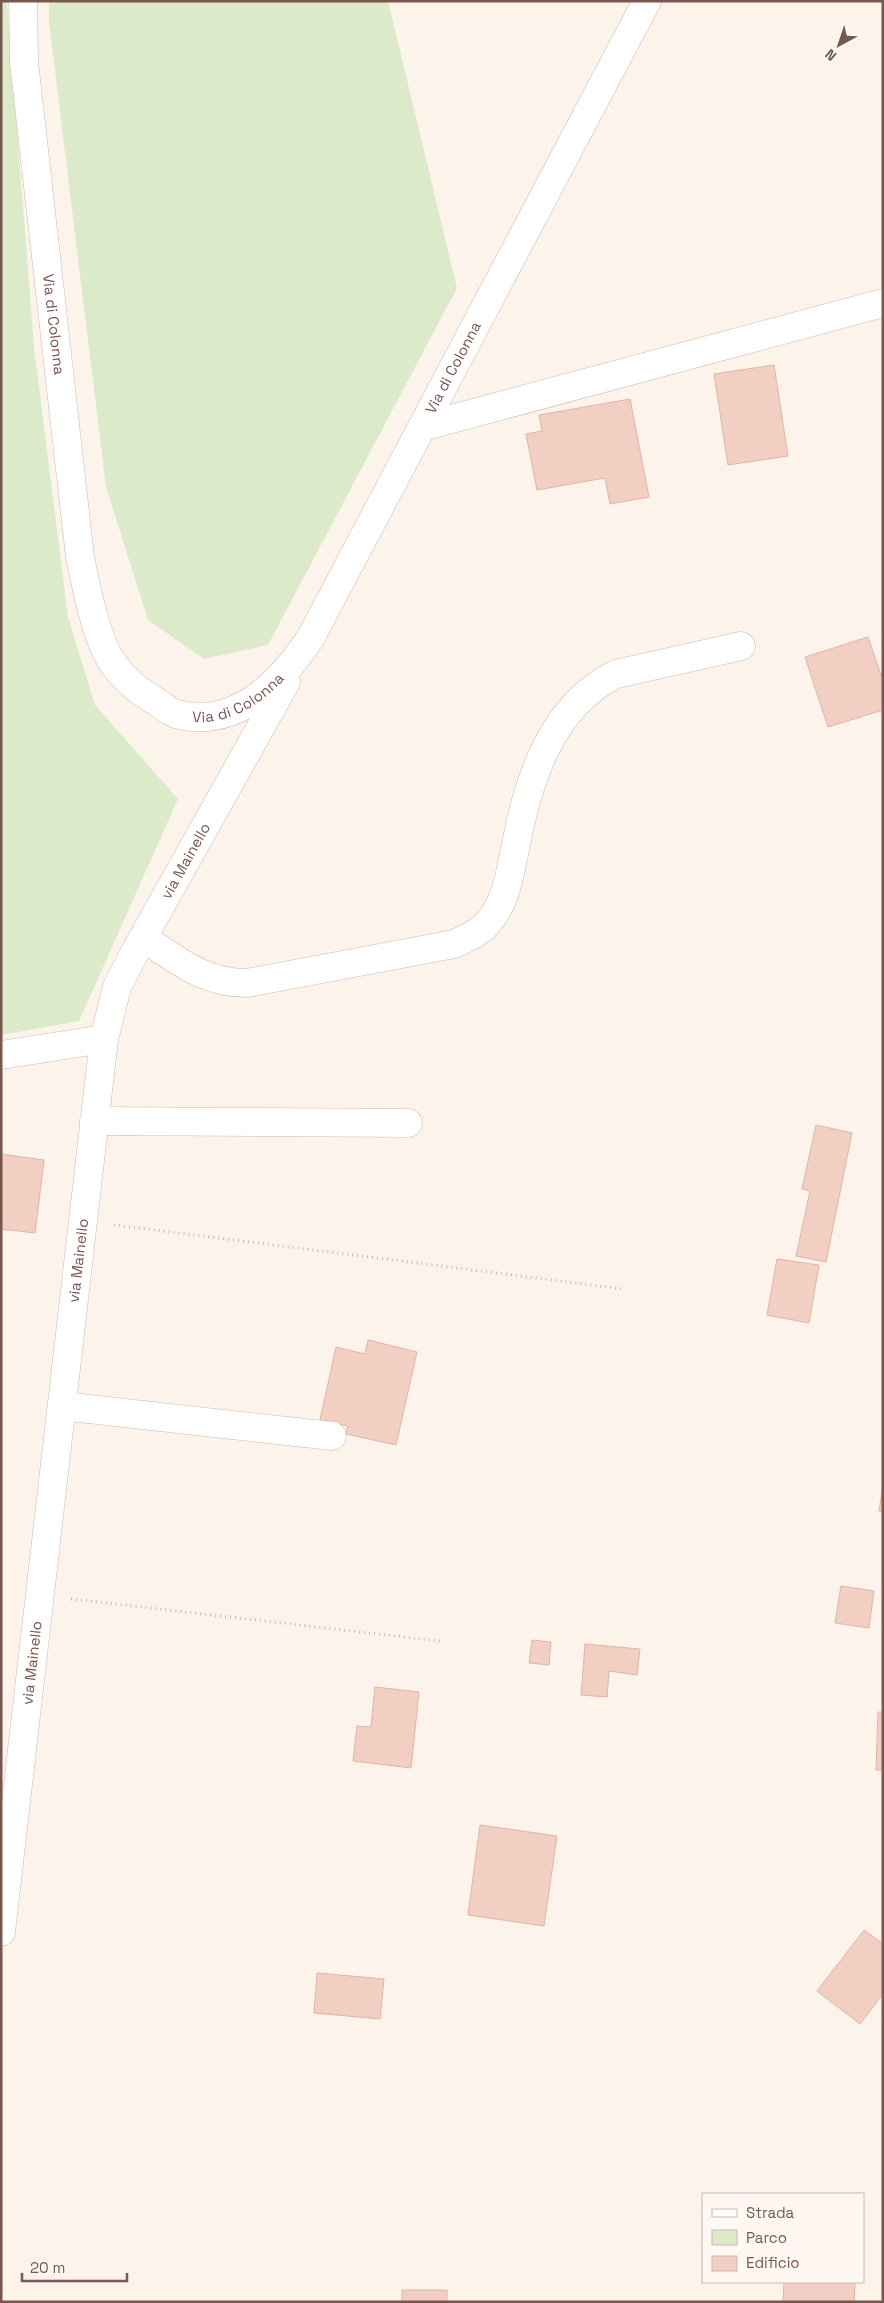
<svg xmlns="http://www.w3.org/2000/svg" width="884" height="2303" viewBox="0 0 884 2303" font-family="'Space Grotesk',sans-serif">
<style>
.green{fill:#dbebc9}
.building{fill:#f1cfc3;stroke:#e4b3a4}
.lines{fill:none;stroke-linecap:round;stroke-linejoin:round}
.minor-casing{stroke:#cfb9b0;stroke-width:29}
.path{stroke:#d7b2a5;stroke-width:3;stroke-dasharray:1 4;stroke-linecap:butt}
.minor{stroke:#fff;stroke-width:28}
.labels{text-anchor:middle;stroke-width:5;stroke-linejoin:round;paint-order:stroke}
.street-label{font-size:15px;fill:#78574e;stroke:#fff8f2}
</style>
<rect width="100%" height="100%" fill="#fcf3eb"/>
<!-- green -->
<path class="green" d="M 1,1 L 7,1 L 34,347 L 68,617 L 95,705 L 178,799 L 79,1021 L 1,1035 Z
M 49,1 L 388,1 L 457,288 L 268,645 L 204,659 L 148,620 L 106,487 L 49,22 Z"/>
<!-- building -->
<path class="building" d="M 774,365 L 788,456 L 728,465 L 714,374 Z
M 630,399 L 649,497 L 610,504 L 605,478 L 537,490 L 526,434 L 542,431 L 539,415 Z
M 868,637 L 883,681 L 883,710 L 828,727 L 805,657 Z
M 816,1125 L 852,1133 L 826,1262 L 796,1256 L 810,1191 L 802,1189 Z
M 1,1154 L 44,1160 L 35,1233 L 1,1229 Z
M 777,1259 L 819,1265 L 809,1323 L 767,1315 Z
M 368,1340 L 417,1352 L 396,1445 L 346,1434 L 348,1426 L 320,1420 L 336,1347 L 365,1354 Z
M 883,1485 L 883,1512 L 879,1511 Z
M 841,1586 L 874,1591 L 869,1628 L 835,1623 Z
M 532,1640 L 551,1642 L 549,1665 L 529,1663 Z
M 585,1644 L 640,1649 L 637,1675 L 609,1671 L 607,1697 L 581,1695 Z
M 375,1687 L 419,1692 L 411,1768 L 353,1761 L 357,1726 L 371,1727 Z
M 878,1712 L 883,1712 L 883,1770 L 876,1770 Z
M 480,1825 L 557,1836 L 544,1926 L 468,1915 Z
M 864,1930 L 883,1944 L 883,1994 L 860,2024 L 817,1991 Z
M 317,1973 L 384,1979 L 380,2019 L 314,2013 Z
M 784,2282 L 855,2282 L 854,2302 L 783,2302 Z
M 402,2290 L 447,2290 L 447,2302 L 402,2302 Z"/>
<g class="lines">
<defs>
<g id="minor">
<path id="s1" d="M 23,1 L 24,62 L 80,557 C 86,586 96,638 112,662 C 124,679 139,692 157,702 C 164,707 172,714 180,715 C 238,728 282,681 311,637 L 647,1"/>
<path d="M 422,427 L 883,303"/>
<path d="M 143,938 C 178,960 203,983 247,983 L 454,944 C 467,938 482,932 491,919 C 507,899 511,868 516,844 C 529,777 552,706 616,674 L 741,646"/>
<path d="M 1,1055 L 104,1039"/>
<path d="M 94,1121 L 408,1123"/>
<path d="M 62,1406 L 332,1436"/>
<path id="s2" d="M 1,1932 L 104,1039 L 117,987 L 136,950 L 286,682"/>
</g>
</defs>
<!-- minor casing -->
<use href="#minor" class="minor-casing"/>
<!-- path -->
<path class="path" d="M 114,1225 L 624,1289
M 71,1599 L 440,1641"/>
<!-- minor -->
<use href="#minor" class="minor"/>
</g>
<g class="labels">
<!-- street labels -->
<g class="street-label">
<text dy="5" stroke="none"><textPath href="#s1" startOffset="325">Via di Colonna</textPath></text>
<text dy="5" stroke="none"><textPath href="#s1" startOffset="1224">Via di Colonna</textPath></text>
<text dy="5" stroke="none"><textPath href="#s1" startOffset="820">Via di Colonna</textPath></text>
<text dy="5" stroke="none"><textPath href="#s2" startOffset="1096">via Mainello</textPath></text>
<text dy="5" stroke="none"><textPath href="#s2" startOffset="676">via Mainello</textPath></text>
<text dy="5" stroke="none"><textPath href="#s2" startOffset="271">via Mainello</textPath></text>
</g>
</g>
<!-- border -->
<rect width="884" height="2303" fill="none" stroke="#78574e" stroke-width="5"/>
<!-- legend -->
<rect x="702" y="2193" width="162" height="90" fill="#fff8f2" stroke="#c9b8b0"/>
<rect x="712" y="2209" width="25" height="8" fill="#ffffff" stroke="#c9b8b0"/>
<text x="746" y="2218" font-size="15" fill="#78574e">Strada</text>
<rect x="712" y="2230" width="25" height="15" fill="#dbebc9" stroke="#c9b8b0"/>
<text x="746" y="2243" font-size="15" fill="#78574e">Parco</text>
<rect x="712" y="2256" width="25" height="15" fill="#f1cfc3" stroke="#c9b8b0"/>
<text x="746" y="2268" font-size="15" fill="#78574e">Edificio</text>
<!-- north arrow -->
<g transform="translate(839 45) rotate(220)" stroke="#fff8f2" stroke-width="4" paint-order="stroke">
<path d="M0-4L9 19L0 12L-9 19Z" fill="#78574e"/>
<text y="-8" font-size="14" font-weight="bold" text-anchor="middle" fill="#78574e">N</text>
</g>
<!-- scale -->
<path d="M22 2273v8h105v-8" fill="none" stroke="#78574e" stroke-width="2.5"/>
<text x="30" y="2273" font-size="15" fill="#78574e" stroke="#fff8f2" stroke-width="4" paint-order="stroke">20 m</text>
</svg>
